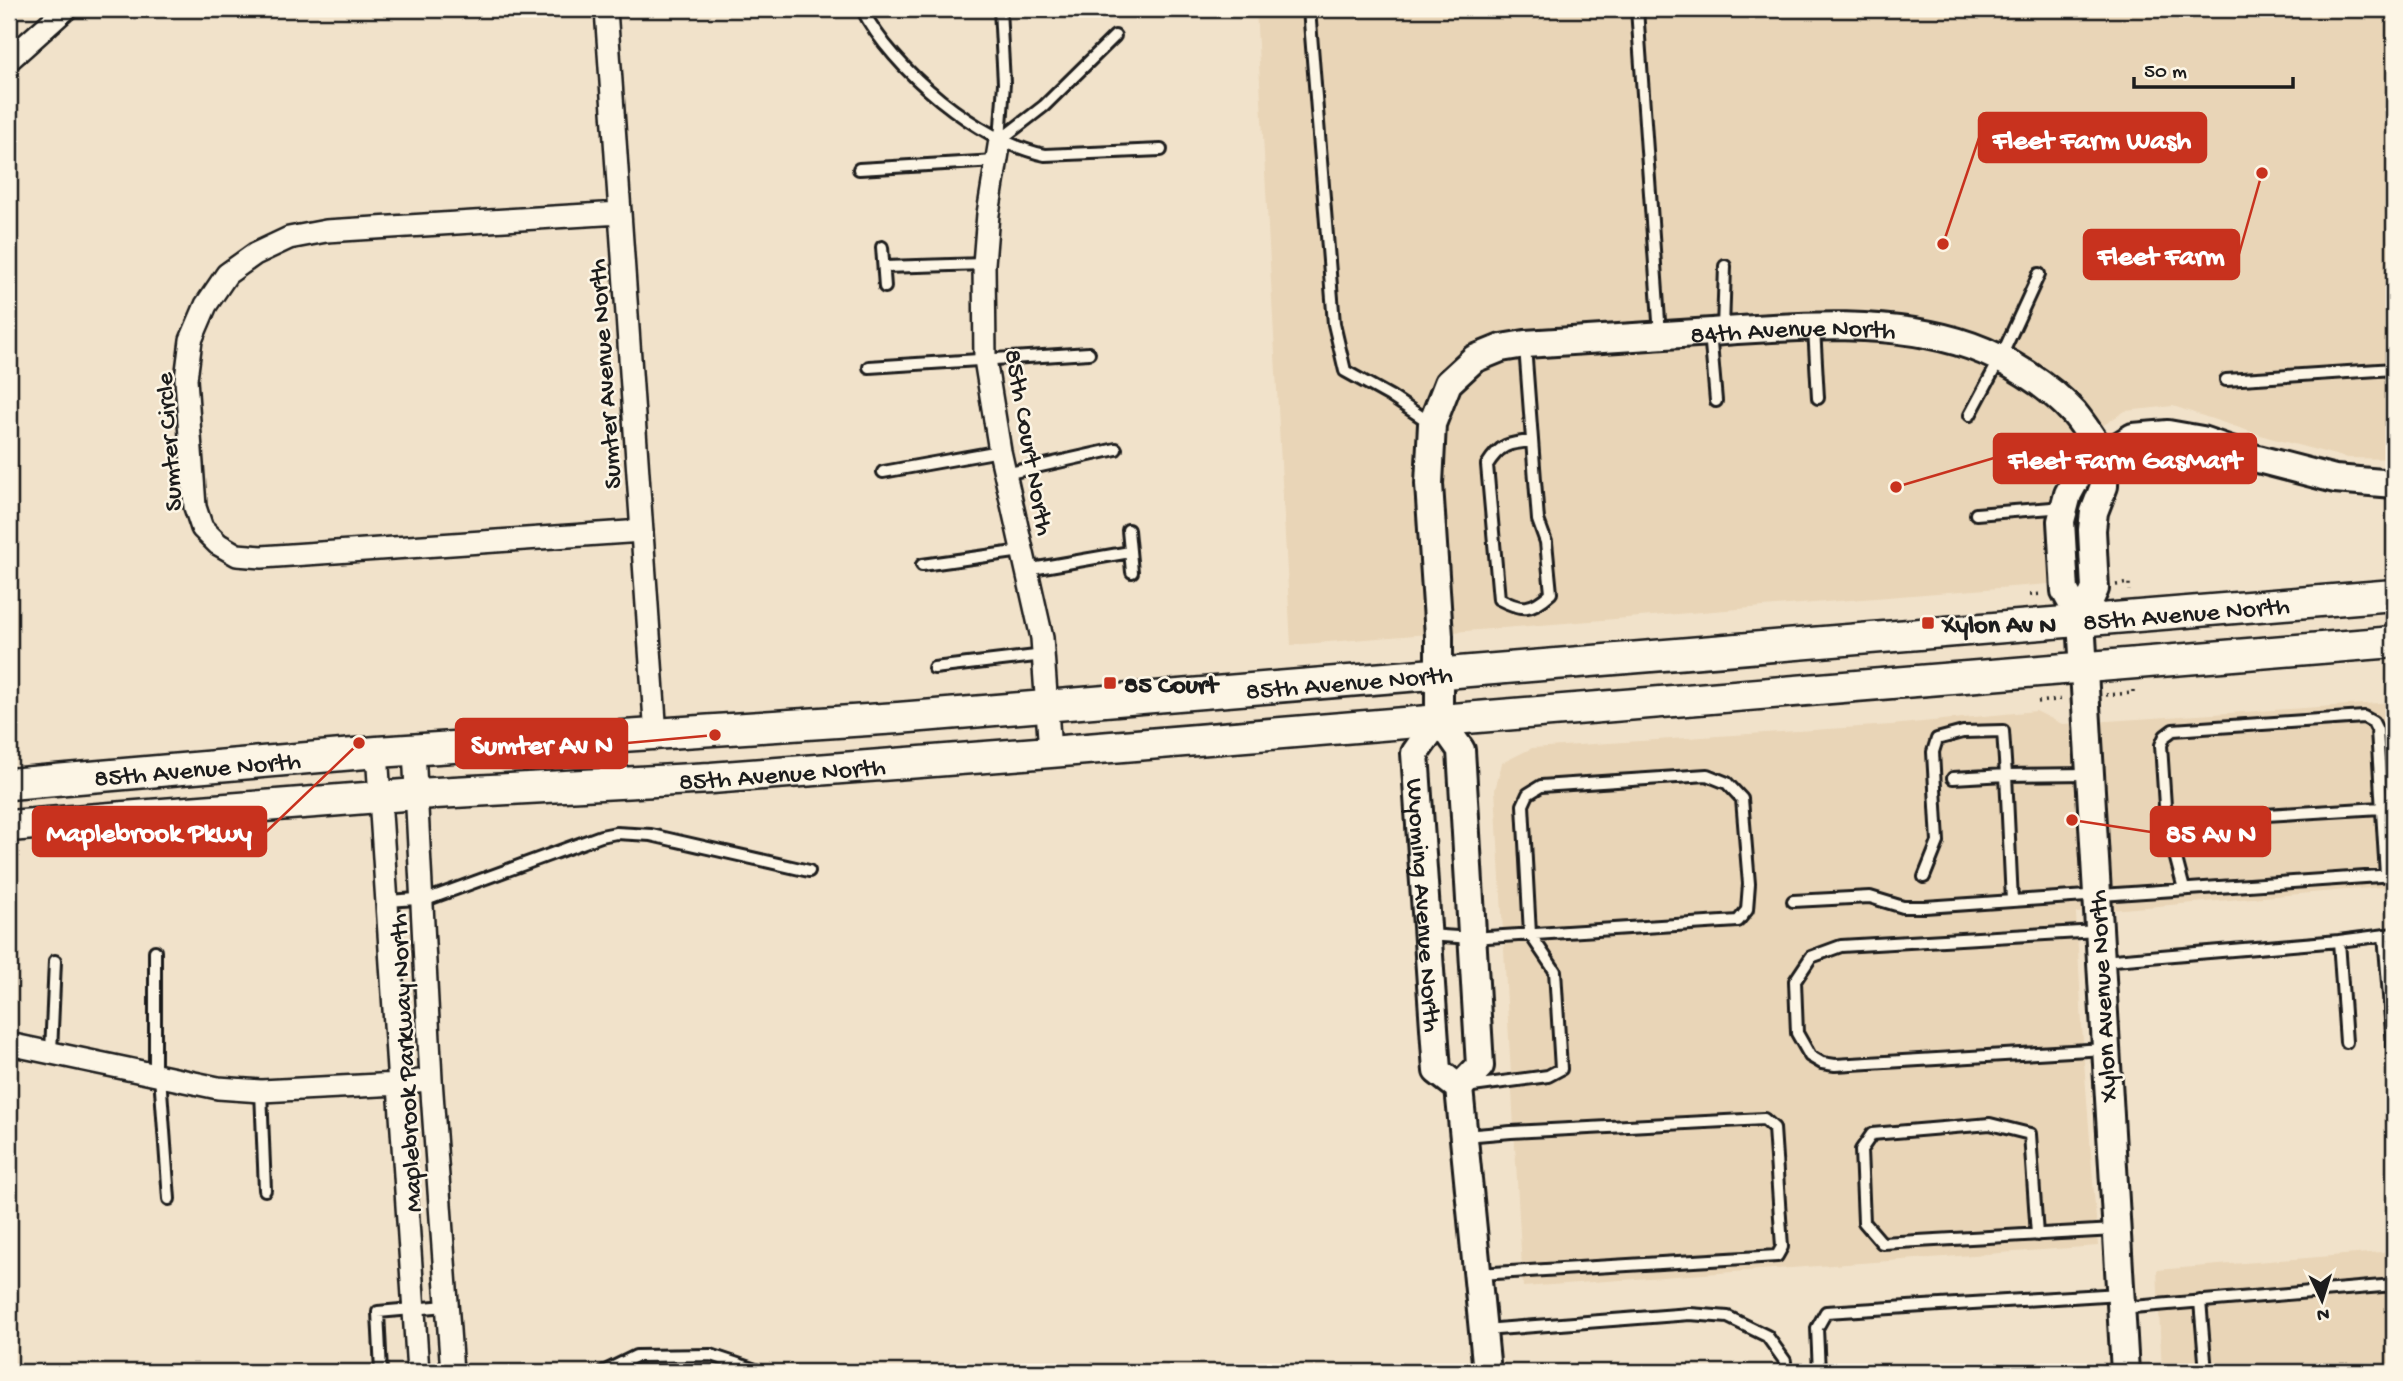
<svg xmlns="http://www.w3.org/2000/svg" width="2403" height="1381" viewBox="0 0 2403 1381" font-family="'Gochi Hand',sans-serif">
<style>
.built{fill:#e9d5b7}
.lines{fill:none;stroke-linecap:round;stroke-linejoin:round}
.service-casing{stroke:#1c1c1c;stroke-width:16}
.minor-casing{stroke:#1c1c1c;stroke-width:26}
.tertiary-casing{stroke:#1c1c1c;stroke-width:32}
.secondary-casing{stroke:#1c1c1c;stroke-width:35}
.path{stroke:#1c1c1c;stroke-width:3.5;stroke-dasharray:2 5;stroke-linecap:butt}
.service{stroke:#fcf5e5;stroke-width:10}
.minor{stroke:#fcf5e5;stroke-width:21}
.tertiary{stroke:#fcf5e5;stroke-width:26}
.secondary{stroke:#fcf5e5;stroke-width:30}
.poi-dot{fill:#c8321e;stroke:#fcf5e5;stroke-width:2.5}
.labels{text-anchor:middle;stroke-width:5;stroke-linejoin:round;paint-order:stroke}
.street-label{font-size:26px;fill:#1c1c1c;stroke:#fcf5e5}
.poi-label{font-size:26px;font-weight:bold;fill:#1c1c1c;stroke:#fcf5e5;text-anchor:start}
.leader{fill:none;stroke:#c8321e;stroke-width:2.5}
.callout-dot{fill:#c8321e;stroke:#fcf5e5;stroke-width:2.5}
.callout{fill:#c8321e;stroke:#c8321e;stroke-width:2.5}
.callout-label{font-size:28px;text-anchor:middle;font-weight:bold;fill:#fff}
</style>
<rect width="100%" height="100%" fill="#f1e2ca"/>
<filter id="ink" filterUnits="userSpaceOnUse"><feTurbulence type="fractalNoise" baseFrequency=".0143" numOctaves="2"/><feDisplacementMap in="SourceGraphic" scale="14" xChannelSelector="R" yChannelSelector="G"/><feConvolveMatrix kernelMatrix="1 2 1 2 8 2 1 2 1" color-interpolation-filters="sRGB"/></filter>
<g filter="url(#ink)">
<!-- built -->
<path class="built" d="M 1256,9 L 2394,9 L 2394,459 L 2347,458 L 2270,438 L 2173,406 L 2125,411 L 2069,448 L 2052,487 L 2045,533 L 2049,584 L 1291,645 Z
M 2394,702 L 2394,886 L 2076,913 L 2084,1061 L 2098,1246 L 1523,1287 L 1495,790 L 1502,763 L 1532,748 L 1891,725 L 2036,711 L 2062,724 Z
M 2394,1251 L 2394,1372 L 2162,1372 L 2157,1270 Z"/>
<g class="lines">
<defs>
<path id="service" d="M 862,9 C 893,70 978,141 1045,155 L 1161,150
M 1000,9 L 1004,83 L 1000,140
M 1309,9 L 1334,324 L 1345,371 L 1390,396 L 1432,424
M 1637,9 L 1660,335
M 1000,140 L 1044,106 L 1115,36
M 859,169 L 996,161
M 882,247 L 885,287
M 884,267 L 984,264
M 1814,328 L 1818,398
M 1723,330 L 1725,266
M 1710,332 L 1716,401
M 1525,346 L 1538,520 L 1546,542 L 1551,593 C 1531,611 1522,611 1499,599 L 1487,465 C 1500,444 1509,443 1532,441
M 869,367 L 1089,353
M 2226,380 L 2394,369
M 1970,415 L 2000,359 L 2039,274
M 883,472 L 1000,451
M 1005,474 L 1116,449
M 1976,514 L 2064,507
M 1128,530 L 1132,572
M 922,565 L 1022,551
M 1026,570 L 1130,552
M 934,668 L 1044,655
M 2166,821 L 2381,808
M 1924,877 L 1938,842 L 1933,752 L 1937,739 L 1963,732 L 2003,731 L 2006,775 L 1953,778
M 2184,889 L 2166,821 L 2161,745 L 2165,736 L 2173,730 L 2364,717 L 2373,722 L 2377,730 L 2386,875
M 388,901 L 431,898 L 601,836 L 616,833 L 651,835 L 809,871
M 1793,901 L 1870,897 L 1903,907 L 1925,907 L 2394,875
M 2012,901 L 2006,775 L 2089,774
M 2098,931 L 1841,946 L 1811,957 L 1795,981 L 1797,1033 L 1810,1056 L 1822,1063 L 1835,1065 L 2105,1049
M 1428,935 L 1472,938 L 1738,921 L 1747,910 L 1749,884 L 1742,799 L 1727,783 L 1707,775 L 1541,786 L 1528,794 L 1523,805 L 1530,934 L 1555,971 L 1561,1069 L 1548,1076 L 1465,1087
M 2384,935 L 2394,1057
M 2339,941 L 2394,934
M 2102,961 L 2339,941 L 2346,1042
M 51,1052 L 55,961
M 155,1075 L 155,951
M 160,1076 L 169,1199
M 261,1091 L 265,1190
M 1465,1136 L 1511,1132 L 1764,1119 L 1774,1128 L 1782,1247 L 1777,1256 L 1478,1274
M 2037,1235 L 2030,1134 L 1990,1124 L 1872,1134 L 1861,1150 L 1864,1222 L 1882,1243 L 2115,1230
M 2200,1301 L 2206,1372
M 2121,1308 L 2394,1285
M 1484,1330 L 1690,1314 L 1728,1317 L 1767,1336 L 1785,1361 L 1785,1372
M 381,1372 L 378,1312 L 446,1306
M 603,1372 L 636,1356 L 711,1355 L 762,1372
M 1819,1372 L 1817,1328 L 1826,1312 L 2120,1294"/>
<path id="minor" d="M 606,9 L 656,736
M 9,60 L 66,9
M 1000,140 L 988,214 L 984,264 L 985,359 L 1000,451 L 1042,638 L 1050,752
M 620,213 L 326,231 L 289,238 L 255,254 L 227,274 L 206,305 L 191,340 L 186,379 L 195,507 L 202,528 L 218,544 L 237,555 L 262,557 L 642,531
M 414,750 L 431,1079 L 452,1372
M 377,752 L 418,1372
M 9,1044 L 218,1088 L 261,1091 L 399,1084 L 431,1079"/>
<g id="tertiary">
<path d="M 2081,620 L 2095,589 L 2092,530 L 2094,512 L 2104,486 L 2105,456"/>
<path id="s1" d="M 1439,719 L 1415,753 L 1437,1071 L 1459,1088 L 1487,1372"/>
<path id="s2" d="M 1459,1088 L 1480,1066 L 1461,750 L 1439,719 L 1439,636 L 1429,484 L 1432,424 L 1448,383 L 1474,359 L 1501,348 L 1525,344 C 1587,340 1649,336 1712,332 C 1794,326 1892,318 1971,346 C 2005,358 2050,386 2074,413 C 2085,426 2094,442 2105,456"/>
<path d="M 2125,1372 L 2081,620 L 2065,591 L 2061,521 L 2068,494 L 2081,470 L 2133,437 L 2168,434 L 2202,440 L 2254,458 L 2335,479 L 2394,484"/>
</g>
<g id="secondary">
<path id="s3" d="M 9,784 L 377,752 L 898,718 L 2394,595"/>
<path id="s4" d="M 9,826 L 417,794 L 711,778 L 1050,752 L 2394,642"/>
</g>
</defs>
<!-- service casing -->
<use href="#service" class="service-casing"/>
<!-- minor casing -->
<use href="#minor" class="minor-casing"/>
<!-- tertiary casing -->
<use href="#tertiary" class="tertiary-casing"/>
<!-- secondary casing -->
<use href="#secondary" class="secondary-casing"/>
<!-- path -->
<path class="path" d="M 2116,585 L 2129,583 L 2129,591
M 2030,595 L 2042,594
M 2106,695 L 2133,693 L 2133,689
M 2038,702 L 2064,699"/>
<!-- service -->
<use href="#service" class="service"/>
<!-- minor -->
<use href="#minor" class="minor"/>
<!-- tertiary -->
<use href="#tertiary" class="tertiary"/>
<!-- secondary -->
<use href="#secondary" class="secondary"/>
</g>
</g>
<!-- markers -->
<g class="poi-dot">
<rect x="1921" y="616" width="14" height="14" rx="3.5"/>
<rect x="1103" y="676" width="14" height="14" rx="3.5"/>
</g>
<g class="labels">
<!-- street labels -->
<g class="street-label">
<text dy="9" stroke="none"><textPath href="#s2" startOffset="1082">84th Avenue North</textPath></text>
<text transform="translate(603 374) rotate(-94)" y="9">Sumter Avenue North</text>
<text transform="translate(167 442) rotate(-94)" y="9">Sumter Circle</text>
<text transform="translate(1031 442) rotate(80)" y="9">85th Court North</text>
<text dy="9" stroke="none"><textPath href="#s3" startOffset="2184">85th Avenue North</textPath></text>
<text dy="9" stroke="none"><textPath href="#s3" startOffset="1344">85th Avenue North</textPath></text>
<text dy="9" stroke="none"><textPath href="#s3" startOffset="189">85th Avenue North</textPath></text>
<text dy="9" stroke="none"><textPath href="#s4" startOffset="775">85th Avenue North</textPath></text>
<text dy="9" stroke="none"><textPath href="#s1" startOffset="194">Wyoming Avenue North</textPath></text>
<text transform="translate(2101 996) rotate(-93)" y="9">Xylon Avenue North</text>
<text transform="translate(404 1063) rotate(-93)" y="9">Maplebrook Parkway North</text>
</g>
<!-- poi labels -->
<g class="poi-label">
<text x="1942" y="632">Xylon Av N</text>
<text x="1124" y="692">85 Court</text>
</g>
</g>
<!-- callouts -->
<path class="leader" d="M1943 244L1979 138M2262 173L2239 254M1896 487L1994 458M715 735L627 743M359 743L266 832M2072 820L2151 832"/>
<g class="callout-dot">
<circle cx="1943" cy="244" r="7"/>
<circle cx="2262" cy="173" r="7"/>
<circle cx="1896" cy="487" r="7"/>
<circle cx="715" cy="735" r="7"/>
<circle cx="359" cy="743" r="7"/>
<circle cx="2072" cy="820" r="7"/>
</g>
<g class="callout">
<rect x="1979" y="113" width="227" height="49" rx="7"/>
<rect x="2084" y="230" width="155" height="49" rx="7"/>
<rect x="1994" y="434" width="262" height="49" rx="7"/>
<rect x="456" y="719" width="171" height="49" rx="7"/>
<rect x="33" y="807" width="233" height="49" rx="7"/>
<rect x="2151" y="807" width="119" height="49" rx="7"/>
</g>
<g class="callout-label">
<text x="2092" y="148">Fleet Farm Wash</text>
<text x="2161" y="264">Fleet Farm</text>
<text x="2125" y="468">Fleet Farm GasMart</text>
<text x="542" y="753">Sumter Av N</text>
<text x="149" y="841">Maplebrook Pkwy</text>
<text x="2211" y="842">85 Av N</text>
</g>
<!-- margin -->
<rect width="2403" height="1381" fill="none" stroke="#fcf5e5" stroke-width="35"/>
<rect x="18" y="18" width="2368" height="1346" fill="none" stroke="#1c1c1c" stroke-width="2.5" filter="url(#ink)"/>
<!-- north arrow -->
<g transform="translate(2322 1300) rotate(176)" stroke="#fcf5e5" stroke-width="5" paint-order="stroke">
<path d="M0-5L12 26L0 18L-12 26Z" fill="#1c1c1c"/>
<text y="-10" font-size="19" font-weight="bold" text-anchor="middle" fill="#1c1c1c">N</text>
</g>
<!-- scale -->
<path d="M2134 77v10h159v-10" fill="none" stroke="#1c1c1c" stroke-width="3.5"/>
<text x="2144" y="77" font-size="21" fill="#1c1c1c" stroke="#fcf5e5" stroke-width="5" paint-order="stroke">50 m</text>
</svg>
